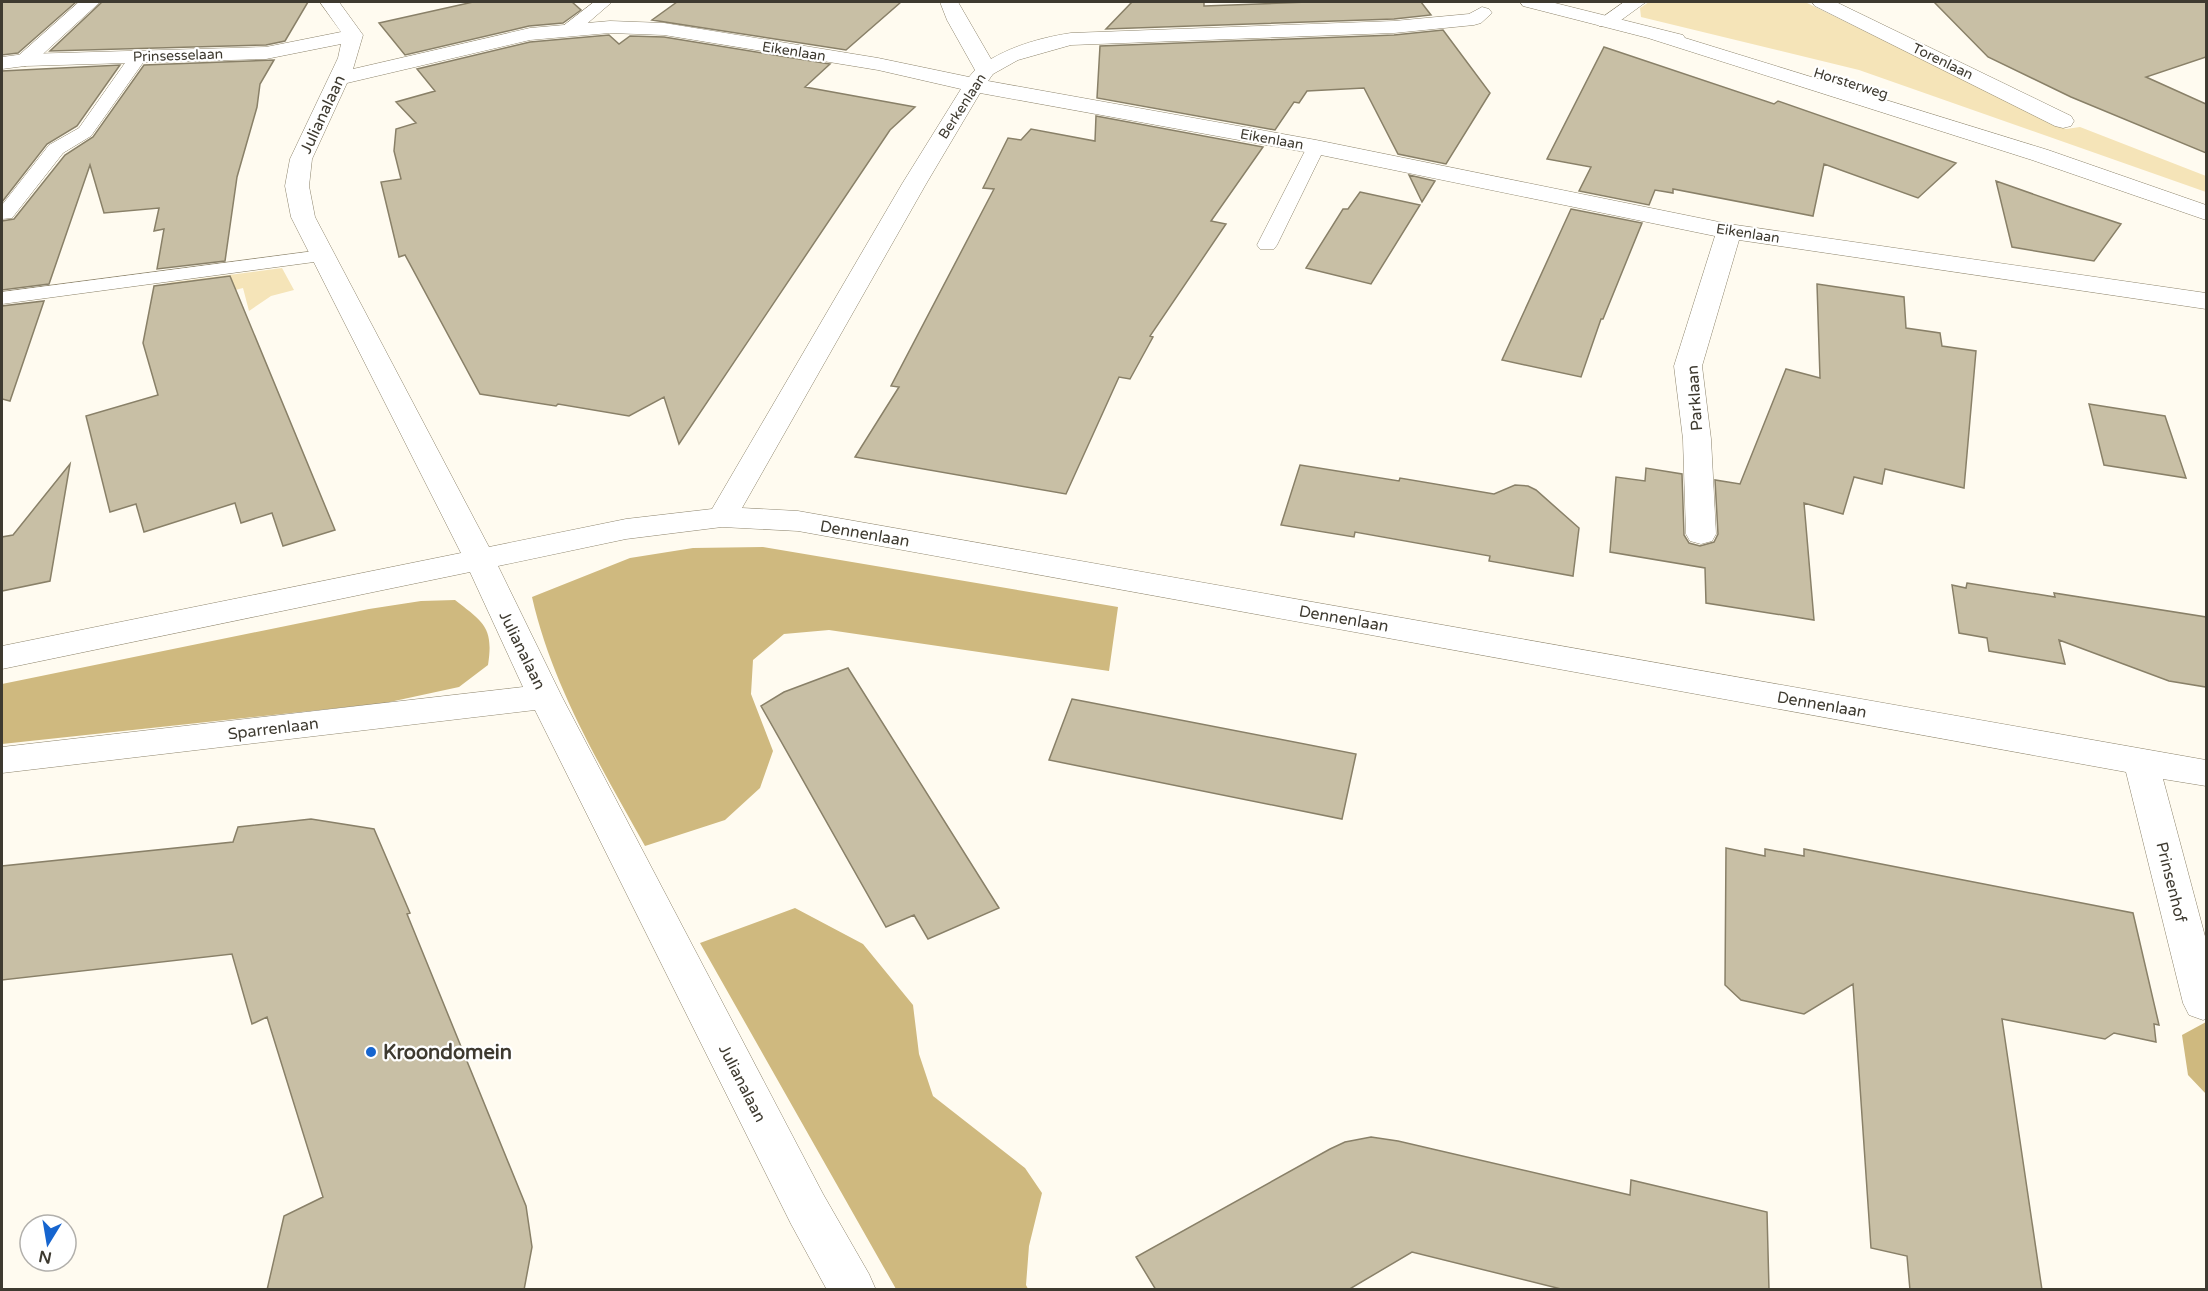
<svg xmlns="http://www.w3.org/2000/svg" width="2208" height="1291" viewBox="0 0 2208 1291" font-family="'Varela Round',sans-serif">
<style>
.green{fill:#f5e4b8}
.forest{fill:#cfb97f}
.building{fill:#c8bfa5;stroke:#898068;stroke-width:1.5}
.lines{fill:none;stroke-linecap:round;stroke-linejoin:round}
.service-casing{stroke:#8d846c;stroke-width:1}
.pedestrian-casing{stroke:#8d846c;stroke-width:1}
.minor-casing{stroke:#8d846c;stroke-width:1}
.secondary-casing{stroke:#8d846c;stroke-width:1}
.service{fill:#fff;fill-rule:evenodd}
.pedestrian{fill:#fff;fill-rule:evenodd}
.minor{fill:#fff;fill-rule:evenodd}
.secondary{fill:#fff;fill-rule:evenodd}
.poi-dot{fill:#1665cf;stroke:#fff;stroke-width:2}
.labels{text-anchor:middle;stroke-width:4.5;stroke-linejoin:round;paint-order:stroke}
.far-street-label{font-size:14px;fill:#3e3a30;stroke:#fff}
.street-label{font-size:16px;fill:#3e3a30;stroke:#fff}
.near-poi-label{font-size:20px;font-weight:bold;fill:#3e3a30;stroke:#fff;text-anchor:start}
</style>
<rect width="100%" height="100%" fill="#fffbf0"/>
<!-- green -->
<path class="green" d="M 1649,2 L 1805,2 L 2066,129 L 2080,127 L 2206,176 L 2206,192 L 1859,70 L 1641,17 L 1640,8 Z
M 282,268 L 294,290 L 271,296 L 249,311 L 243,288 L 172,306 L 167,283 Z"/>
<!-- forest -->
<path class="forest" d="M 763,547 L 1118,607 L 1109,671 L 829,630 L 784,634 L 753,660 L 751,694 L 773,751 L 760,788 L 725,820 L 645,846 C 601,767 552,686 532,597 L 630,558 L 693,548 Z
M 455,600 C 483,622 494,627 488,665 L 459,687 L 385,703 L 2,744 L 2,684 L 369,609 L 421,601 Z
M 795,908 L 863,944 L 913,1005 L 919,1054 L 933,1096 L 1025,1168 L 1042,1193 L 1029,1246 L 1026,1285 L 1028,1289 L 896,1289 L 700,943 Z
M 2206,1022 L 2206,1094 L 2188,1075 L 2182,1035 Z"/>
<!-- building -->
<path class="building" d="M 2,2 L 76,2 L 18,53 L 2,55 Z
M 102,2 L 308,2 L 285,41 L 266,45 L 50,51 Z
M 473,2 L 572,2 L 581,10 L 563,23 L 529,26 L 405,55 L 379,23 Z
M 677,2 L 901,2 L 846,50 L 652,20 Z
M 1132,2 L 1204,2 L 1204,6 L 1308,2 L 1421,2 L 1431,15 L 1394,19 L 1106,29 Z
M 1934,2 L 2206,2 L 2206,57 L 2146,77 L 2206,104 L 2206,153 L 2071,97 L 1988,57 Z
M 1443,30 L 1490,93 L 1446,164 L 1398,154 L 1364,88 L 1307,91 L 1299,103 L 1294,102 L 1275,130 L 1097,98 L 1100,46 L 1394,35 Z
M 609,35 L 619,44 L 630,36 L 664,37 L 830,64 L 805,87 L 915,107 L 890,130 L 679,444 L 664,397 L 629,416 L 558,404 L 556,406 L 480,394 L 405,255 L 399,257 L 381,182 L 401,179 L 394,151 L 396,129 L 416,123 L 396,102 L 435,91 L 417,69 L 530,42 Z
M 1604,47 L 1774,104 L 1778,101 L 1956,163 L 1918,198 L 1824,164 L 1813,216 L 1673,189 L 1673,193 L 1655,190 L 1649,205 L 1579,191 L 1591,167 L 1547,159 Z
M 274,60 L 260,84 L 257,107 L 237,177 L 225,261 L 157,269 L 164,229 L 154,231 L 159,208 L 104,213 L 90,165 L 49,284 L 2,290 L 2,221 L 14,219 L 65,155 L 93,137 L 144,65 Z
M 120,65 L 77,126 L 47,144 L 2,202 L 2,71 Z
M 1096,116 L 1263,147 L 1211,221 L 1226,224 L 1150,336 L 1153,337 L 1130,379 L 1119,377 L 1066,494 L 855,457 L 899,387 L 891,386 L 994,189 L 983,188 L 1008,138 L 1021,140 L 1031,129 L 1095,141 Z
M 1409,175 L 1435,181 L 1422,202 Z
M 1996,181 L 2067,206 L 2121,224 L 2094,261 L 2012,247 Z
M 1360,192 L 1420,205 L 1371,284 L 1306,268 L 1343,209 L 1348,209 Z
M 1571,209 L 1642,223 L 1603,319 L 1601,319 L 1581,377 L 1502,360 Z
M 230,276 L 335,530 L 283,546 L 272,513 L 241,523 L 235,503 L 144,532 L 136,504 L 110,512 L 86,416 L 158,395 L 143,343 L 154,286 Z
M 1817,284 L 1904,297 L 1906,328 L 1940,333 L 1942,346 L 1976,351 L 1964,488 L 1885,469 L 1882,484 L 1854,477 L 1843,514 L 1804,503 L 1814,620 L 1706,603 L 1705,568 L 1610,552 L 1616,477 L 1645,481 L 1646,468 L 1682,474 L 1684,535 L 1689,543 L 1700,546 L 1714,542 L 1718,534 L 1715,480 L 1740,484 L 1786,369 L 1820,378 Z
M 44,301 L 10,401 L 2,399 L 2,306 Z
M 2089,404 L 2165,416 L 2186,478 L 2104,465 Z
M 70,464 L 50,581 L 2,591 L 2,537 L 13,535 Z
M 1300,465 L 1399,481 L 1400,478 L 1494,494 L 1515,485 L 1528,486 L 1536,490 L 1579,528 L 1573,576 L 1489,561 L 1490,556 L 1355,532 L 1354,537 L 1281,525 Z
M 1967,583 L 2055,597 L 2054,593 L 2206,617 L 2206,687 L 2169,681 L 2059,640 L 2065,664 L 1989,651 L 1987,638 L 1959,633 L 1952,585 L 1966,588 Z
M 848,668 L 999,908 L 928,939 L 914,915 L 886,927 L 761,706 L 784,692 Z
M 1072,699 L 1356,754 L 1342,819 L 1049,760 Z
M 311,819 L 374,829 L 410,913 L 407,914 L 526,1206 L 532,1247 L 524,1290 L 267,1290 L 284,1216 L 323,1197 L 267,1017 L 252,1024 L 232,954 L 2,980 L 2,866 L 233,842 L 238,827 Z
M 1726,848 L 1765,856 L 1765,849 L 1804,856 L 1804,849 L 2133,913 L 2159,1025 L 2154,1024 L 2156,1042 L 2114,1033 L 2105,1039 L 2002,1019 L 2042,1290 L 1910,1290 L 1907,1256 L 1871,1248 L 1853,984 L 1804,1014 L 1741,1000 L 1725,985 Z
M 1371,1137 L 1398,1141 L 1630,1195 L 1631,1180 L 1767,1212 L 1769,1290 L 1565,1290 L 1412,1252 L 1348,1290 L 1156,1290 L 1136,1257 L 1330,1149 L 1345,1142 Z"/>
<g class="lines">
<defs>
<path id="service" d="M 594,2 L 612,2 L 575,34 L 563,34 L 561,30 L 563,26 Z
M 138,52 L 144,53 L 147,57 L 91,136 L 63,153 L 12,218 L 2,219 L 2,205 L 49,145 L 79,128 L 132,53 Z
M 1316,141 L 1323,143 L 1325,147 L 1277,245 L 1274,249 L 1260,249 L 1257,245 L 1307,147 L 1309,143 Z
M 322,250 L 329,252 L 332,256 L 329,260 L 2,304 L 2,292 Z"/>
<path id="pedestrian" d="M 79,2 L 100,2 L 32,64 L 25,66 L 18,64 L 15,60 L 18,56 Z"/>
<path id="minor" d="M 320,2 L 339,2 L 363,35 L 353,69 L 530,28 L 610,21 L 664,23 L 878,58 L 969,77 L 975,70 L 947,20 L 940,2 L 958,2 L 991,59 C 1015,45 1044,37 1071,33 L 1394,21 L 1469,14 L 1482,7 L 1489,9 L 1492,13 L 1481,23 L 1474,25 L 1394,33 L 1071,45 L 1018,60 L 993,74 L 988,81 L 1316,140 L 1729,224 L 2206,293 L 2206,309 L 1739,240 L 1702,366 L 1711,439 L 1716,534 L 1712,541 L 1701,544 L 1690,541 L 1686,534 L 1683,439 L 1674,366 L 1715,236 L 1316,154 L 980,93 L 926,184 L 742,508 L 798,511 L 2206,760 L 2206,786 L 2163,779 L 2206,940 L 2206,1019 L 2203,1020 L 2189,1015 L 2183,1003 L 2126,772 L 798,531 L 722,527 L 626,539 L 498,566 L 562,697 L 823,1194 L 869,1274 L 876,1290 L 827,1290 L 791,1224 L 535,710 L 2,773 L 2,747 L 523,687 L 470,572 L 2,669 L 2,646 L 461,553 L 291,217 L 285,186 L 290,159 L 338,58 L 341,44 L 266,59 L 25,66 L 2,69 L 2,57 L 25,54 L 266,47 L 341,32 ZM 610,33 L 664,35 L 878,70 L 961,89 L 902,184 L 712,509 L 626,519 L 489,547 L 315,217 L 309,186 L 312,159 L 347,83 L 530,40 Z
M 1624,2 L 1646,2 L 1613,26 L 1599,26 L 1596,22 Z
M 1812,2 L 1836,2 L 2071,116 L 2074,121 L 2071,126 L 2063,128 L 2055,126 L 1815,6 Z"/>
<path id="secondary" d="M 1520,2 L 1551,2 L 1683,35 L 1685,38 L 2048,150 L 2206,205 L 2206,220 L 2032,160 L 1648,38 L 1523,6 Z"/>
</defs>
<!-- service casing -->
<use href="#service" class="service-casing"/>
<!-- pedestrian casing -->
<use href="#pedestrian" class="pedestrian-casing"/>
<!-- minor casing -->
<use href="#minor" class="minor-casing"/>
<!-- secondary casing -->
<use href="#secondary" class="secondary-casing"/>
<!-- service -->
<use href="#service" class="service"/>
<!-- pedestrian -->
<use href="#pedestrian" class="pedestrian"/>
<!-- minor -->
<use href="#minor" class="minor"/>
<!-- secondary -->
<use href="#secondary" class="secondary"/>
</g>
<!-- markers -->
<circle class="poi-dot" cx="371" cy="1052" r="6"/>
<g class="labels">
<!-- far-street labels -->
<g class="far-street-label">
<text transform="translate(794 51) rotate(9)" y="5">Eikenlaan</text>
<text transform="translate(178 55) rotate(-2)" y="5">Prinsesselaan</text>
<text transform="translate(1943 61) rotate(26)" y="5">Torenlaan</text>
<text transform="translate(1851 83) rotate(17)" y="5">Horsterweg</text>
<text transform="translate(962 106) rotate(-57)" y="5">Berkenlaan</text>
<text transform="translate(1272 139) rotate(10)" y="5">Eikenlaan</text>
<text transform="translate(1748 233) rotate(9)" y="5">Eikenlaan</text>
</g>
<!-- street labels -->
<g class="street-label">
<text transform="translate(322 114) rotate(-65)" y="6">Julianalaan</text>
<text transform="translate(1694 398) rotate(-94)" y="6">Parklaan</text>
<text transform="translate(865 533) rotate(10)" y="6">Dennenlaan</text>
<text transform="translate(1344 618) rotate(10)" y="6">Dennenlaan</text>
<text transform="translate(523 650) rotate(64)" y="6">Julianalaan</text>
<text transform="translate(1822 704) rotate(10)" y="6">Dennenlaan</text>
<text transform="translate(273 728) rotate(-7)" y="6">Sparrenlaan</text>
<text transform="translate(2172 882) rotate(76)" y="6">Prinsenhof</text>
<text transform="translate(743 1083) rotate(63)" y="6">Julianalaan</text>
</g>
<!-- near-poi labels -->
<g class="near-poi-label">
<text x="383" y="1059">Kroondomein</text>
</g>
</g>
<!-- border -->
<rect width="2208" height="1291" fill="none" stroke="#3e3a30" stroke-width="6"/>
<!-- north arrow -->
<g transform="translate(48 1243) rotate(191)"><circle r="28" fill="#ffffff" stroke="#b2b0ac" stroke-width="1.5"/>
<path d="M0-4.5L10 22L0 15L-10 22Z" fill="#1665cf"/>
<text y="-9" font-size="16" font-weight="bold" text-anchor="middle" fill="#3e3a30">N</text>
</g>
</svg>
